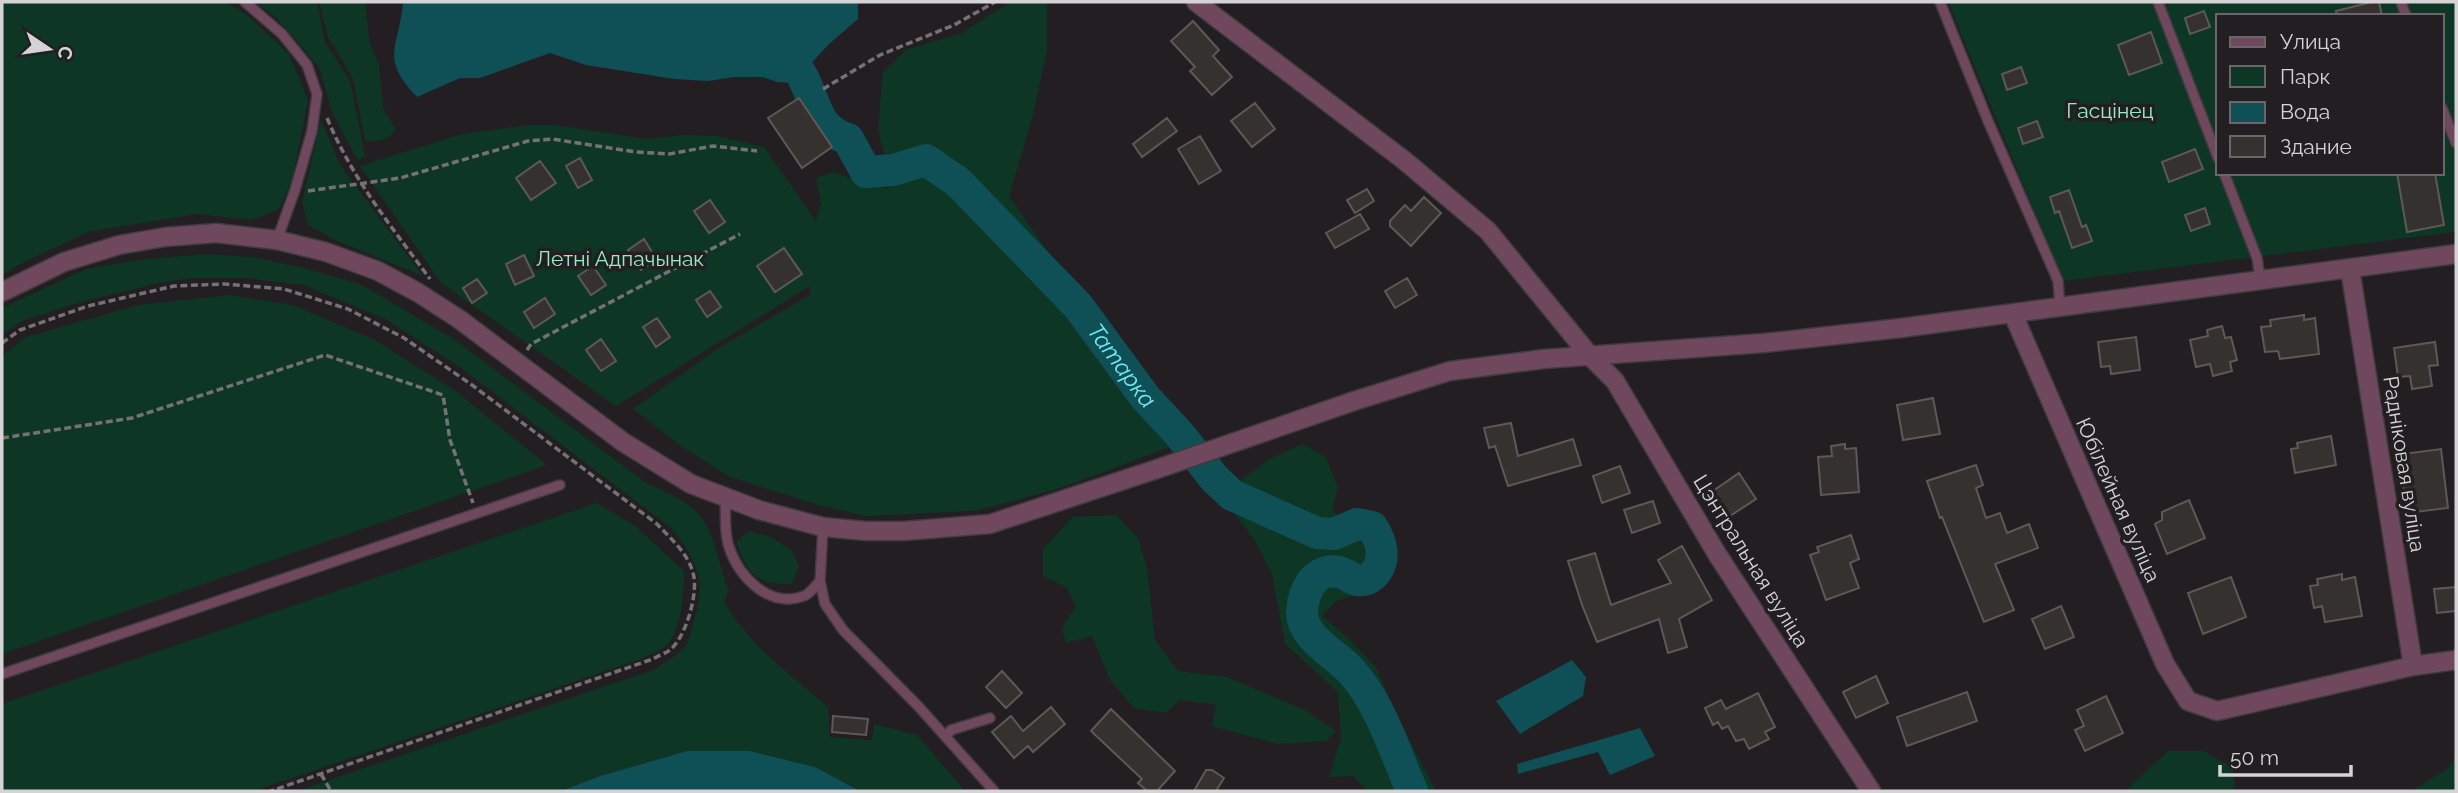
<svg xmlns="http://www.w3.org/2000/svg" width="2458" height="793" viewBox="0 0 2458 793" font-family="Raleway,sans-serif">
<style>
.green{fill:#0e3624;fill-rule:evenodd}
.water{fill:#0e5055}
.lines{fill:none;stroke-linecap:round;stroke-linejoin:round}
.river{stroke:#0e5055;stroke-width:32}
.building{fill:#35312f;stroke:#5e5957;stroke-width:2}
.service-casing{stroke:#3f3b3e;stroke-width:12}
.minor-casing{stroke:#3f3b3e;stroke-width:21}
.tertiary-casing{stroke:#3f3b3e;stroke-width:21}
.path{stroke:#757275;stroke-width:3.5;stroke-dasharray:7 3.5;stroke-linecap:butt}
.service{stroke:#70485e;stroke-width:9}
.minor{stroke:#70485e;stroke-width:18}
.tertiary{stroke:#70485e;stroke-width:18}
.labels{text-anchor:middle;stroke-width:7;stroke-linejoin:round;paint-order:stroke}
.park-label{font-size:21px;fill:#94edbf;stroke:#221e21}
.street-label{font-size:21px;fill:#d5d3d5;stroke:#221e21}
.water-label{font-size:23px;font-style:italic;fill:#74ebf4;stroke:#221e21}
</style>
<rect width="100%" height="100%" fill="#221e21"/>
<!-- green -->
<path class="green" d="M 2,2 L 226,2 L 247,15 L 289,54 L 308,100 L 292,181 L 279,209 L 252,220 L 197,214 L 88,232 L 20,264 L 2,275 Z
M 254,2 L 317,2 L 325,42 L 350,81 L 365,156 L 358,161 L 332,112 L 319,67 L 275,16 Z
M 319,2 L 365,2 L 370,44 L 379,65 L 383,108 L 396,130 C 388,140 378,143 365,140 L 353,79 L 328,37 Z
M 1010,2 L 1047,2 L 1047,51 L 1032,119 L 1009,196 L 1066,277 L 1106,330 L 1080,328 L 1170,447 L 1064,487 L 975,511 L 865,516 L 811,503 L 728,476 L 681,446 L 633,409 L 720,347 L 810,295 L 810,286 L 616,406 L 441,283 L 360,166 L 462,134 L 529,125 L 556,125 L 645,139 L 683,135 L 717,136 L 764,147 L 816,221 L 821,204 L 816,178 L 834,172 L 860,182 L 889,189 L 885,157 L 878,129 L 883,72 L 907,49 L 960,34 Z
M 1948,2 L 2456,2 L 2456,232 L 2063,281 ZM 2218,16 L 2442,16 L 2442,173 L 2218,173 Z
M 321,120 L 340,165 L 423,276 L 337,241 L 308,225 L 302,202 Z
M 203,254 L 252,257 L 304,268 L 360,284 L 452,338 L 645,482 C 663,491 688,500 701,517 C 714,533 720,569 729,590 L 724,601 C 748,645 791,675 828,707 L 830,737 L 872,740 L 874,724 L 917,735 L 965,791 L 860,791 L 815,767 L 750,751 L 687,751 L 600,776 L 561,791 L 297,791 L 656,669 C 665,662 680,654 686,645 C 690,640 691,630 693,624 C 707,582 698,561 671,528 L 457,365 L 385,319 L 303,285 L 244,278 L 190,278 L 159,283 L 81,302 L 22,321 L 2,335 L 2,308 L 86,269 L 136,260 Z
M 230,295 L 293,305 L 375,340 L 457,392 L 547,465 L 2,654 L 2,356 L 26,337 L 138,305 Z
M 1302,444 L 1326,457 L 1338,488 L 1332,509 L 1363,545 L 1378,588 L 1336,601 L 1322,616 L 1347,637 L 1376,667 L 1396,714 L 1436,791 L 1368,791 L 1353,776 L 1329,777 L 1341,738 L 1338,692 L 1285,644 L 1272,574 L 1257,544 L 1234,513 L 1239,481 L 1270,459 Z
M 597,503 L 635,526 L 684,571 C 684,592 682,631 666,646 C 659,651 649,655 641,659 L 254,791 L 2,791 L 2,704 Z
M 1116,515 L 1138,538 L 1147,568 L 1155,640 L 1178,671 L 1227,677 L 1305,710 L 1336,731 L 1326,741 L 1277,744 L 1212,726 L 1216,705 L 1180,700 L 1166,713 L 1134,708 L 1110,680 L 1092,636 L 1066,643 L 1062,628 L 1076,606 L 1066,587 L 1043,576 L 1043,549 L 1073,517 Z
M 749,531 L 768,536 L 791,549 L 799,566 L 792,584 C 758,585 745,574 737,541 Z
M 2168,751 L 2203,751 L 2233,768 L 2235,791 L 2125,791 Z
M 2456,757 L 2456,791 L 2411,791 L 2447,769 Z"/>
<!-- water -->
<path class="water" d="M 403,2 L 858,2 L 858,19 L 828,45 L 793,83 L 777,82 L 763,77 L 734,77 L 708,81 L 674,79 L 586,65 L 550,53 L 480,78 L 460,78 L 417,97 C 379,57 399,49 403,2 Z
M 1572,660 L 1586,677 L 1583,696 L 1520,734 L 1496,701 Z
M 1640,728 L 1655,756 L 1610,775 L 1598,752 L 1518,774 L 1517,764 Z
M 687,751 L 750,751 L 815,767 L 860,791 L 561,791 L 600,776 Z"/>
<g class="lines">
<!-- river -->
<path class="river" id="s1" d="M 773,39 C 783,49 794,62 801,74 C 817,102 814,128 848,139 L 866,172 L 893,170 L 926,160 L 958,182 L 1078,306 L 1145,397 L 1180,435 L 1214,478 L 1232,495 L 1317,533 L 1334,534 L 1357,524 L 1372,527 C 1382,542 1387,561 1373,575 C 1369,579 1364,581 1358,580 C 1352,580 1346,573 1339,572 C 1314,567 1303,591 1302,613 C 1302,638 1337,655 1352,672 C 1381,705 1395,752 1412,791"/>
</g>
<!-- building -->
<path class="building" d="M 2372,2 L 2379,2 L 2382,16 L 2337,16 L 2336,11 Z
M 2204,11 L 2210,27 L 2190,34 L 2185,18 Z
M 1193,21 L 1219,50 L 1213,56 L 1232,77 L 1212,95 L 1190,71 L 1195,67 L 1171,41 Z
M 2151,32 L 2162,63 L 2129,75 L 2118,45 Z
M 2021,67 L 2027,83 L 2007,90 L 2002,74 Z
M 799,98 L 832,147 L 802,168 L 768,118 Z
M 1255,103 L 1275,129 L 1252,147 L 1231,121 Z
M 1167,118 L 1177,131 L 1142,157 L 1133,144 Z
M 2037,121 L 2043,137 L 2023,144 L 2018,128 Z
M 1200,136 L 1221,171 L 1199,184 L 1178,149 Z
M 2195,149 L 2203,169 L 2169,182 L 2162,162 Z
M 580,158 L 592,180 L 578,188 L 566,166 Z
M 540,161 L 556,183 L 531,200 L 516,178 Z
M 2397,173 L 2435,173 L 2444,225 L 2407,232 Z
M 1367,189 L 1374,201 L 1355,213 L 1347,200 Z
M 2069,190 L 2082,227 L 2086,225 L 2092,241 L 2072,248 L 2059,211 L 2055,213 L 2050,197 Z
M 1424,197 L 1441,213 L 1411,246 L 1390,226 L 1390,221 L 1405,205 L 1411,211 Z
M 710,200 L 725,222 L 709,233 L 694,211 Z
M 2205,208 L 2210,224 L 2191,231 L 2185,215 Z
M 1360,214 L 1369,229 L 1335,248 L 1326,233 Z
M 644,239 L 657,260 L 641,270 L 628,250 Z
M 784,248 L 802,274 L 775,292 L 757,266 Z
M 524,255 L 534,276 L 515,285 L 506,264 Z
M 593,266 L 606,285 L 591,295 L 578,276 Z
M 1407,278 L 1417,295 L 1395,308 L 1385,291 Z
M 477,279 L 487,293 L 472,303 L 463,288 Z
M 710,291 L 721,307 L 707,317 L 696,300 Z
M 545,298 L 555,314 L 534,328 L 524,312 Z
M 2304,315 L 2304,320 L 2315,318 L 2319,354 L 2280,359 L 2278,351 L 2265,352 L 2261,327 L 2271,326 L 2270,320 Z
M 657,318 L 670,337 L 656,347 L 643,327 Z
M 2222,326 L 2225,338 L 2231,337 L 2237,360 L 2230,362 L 2232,371 L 2213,376 L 2210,364 L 2196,367 L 2190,340 L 2208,336 L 2207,330 Z
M 2136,337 L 2140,370 L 2111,374 L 2110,366 L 2101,367 L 2098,342 Z
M 601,339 L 616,361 L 601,371 L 586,350 Z
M 2435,342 L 2438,365 L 2429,366 L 2432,386 L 2412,389 L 2410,376 L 2398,377 L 2394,348 Z
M 1933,398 L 1940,434 L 1903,440 L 1897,405 Z
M 1511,423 L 1518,456 L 1573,439 L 1581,465 L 1508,486 L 1495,446 L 1489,448 L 1484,428 Z
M 2331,436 L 2336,465 L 2295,473 L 2291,449 L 2298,448 L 2297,443 Z
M 1845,444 L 1845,449 L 1856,448 L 1859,492 L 1821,495 L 1818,457 L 1832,456 L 1831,446 Z
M 2441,449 L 2448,508 L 2407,513 L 2403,483 L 2398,483 L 2395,455 Z
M 1976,465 L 1983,485 L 1976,488 L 1986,518 L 2000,513 L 2007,533 L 2029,524 L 2038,548 L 1995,564 L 2014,610 L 1984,622 L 1942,517 L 1940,518 L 1927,481 Z
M 1620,466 L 1630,493 L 1602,503 L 1593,476 Z
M 1739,473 L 1756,499 L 1730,516 L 1713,491 Z
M 2189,500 L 2205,538 L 2167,554 L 2155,524 L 2162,520 L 2162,512 Z
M 1653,501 L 1660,523 L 1632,533 L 1624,510 Z
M 1851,535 L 1859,559 L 1850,563 L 1859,588 L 1826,600 L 1810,555 L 1819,552 L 1817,547 Z
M 1682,546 L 1712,600 L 1679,619 L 1687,647 L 1668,653 L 1659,619 L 1597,642 L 1582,605 L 1568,561 L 1595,553 L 1611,605 L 1671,583 L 1658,560 Z
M 2342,574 L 2342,580 L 2355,577 L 2362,616 L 2325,622 L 2322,606 L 2314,608 L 2310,586 L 2318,585 L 2317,579 Z
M 2231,577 L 2246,617 L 2203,634 L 2188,593 Z
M 2456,587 L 2456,611 L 2437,613 L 2434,589 Z
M 2061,606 L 2074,637 L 2045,649 L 2032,619 Z
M 1002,671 L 1022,693 L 1006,708 L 986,687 Z
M 1876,676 L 1888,703 L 1856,718 L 1843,692 Z
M 1967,692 L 1977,721 L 1907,746 L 1897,717 Z
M 1758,693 L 1775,727 L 1765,732 L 1769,739 L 1749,749 L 1744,739 L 1736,741 L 1728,726 L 1722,729 L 1718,722 L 1713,725 L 1705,708 L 1721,700 L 1726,709 Z
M 2106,696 L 2123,733 L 2085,751 L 2075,730 L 2084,726 L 2077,710 Z
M 1051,707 L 1065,724 L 1033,752 L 1028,746 L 1014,758 L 992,732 L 1011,716 L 1023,731 Z
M 1111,709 L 1175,771 L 1157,791 L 1147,791 L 1138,783 L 1142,779 L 1091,731 Z
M 833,716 L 868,719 L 866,735 L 832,732 Z
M 1206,770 L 1212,770 L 1224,778 L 1216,791 L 1194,791 Z"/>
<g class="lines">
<defs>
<path id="service" d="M 245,2 L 282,34 L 307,65 L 317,94 L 312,131 L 295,190 L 277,240
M 1940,2 L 1988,121 L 2058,281 L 2060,307
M 2158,2 L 2218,158
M 2401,2 L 2406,16
M 2442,108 L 2456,143
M 2224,173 L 2257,258 L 2260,278
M 725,498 C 726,513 724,533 729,547 C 739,577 769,609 804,596 C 810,594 815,586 820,581
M 823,527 L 820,581 L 825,604 L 843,630 L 919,707 L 994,791
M 2,674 L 560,485
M 946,737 L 951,730 L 990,718"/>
<path id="minor" d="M 2350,269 L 2413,666
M 2013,314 L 2165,664 L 2188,701 L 2217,711 L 2413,666 L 2456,660
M 1590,356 L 1615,381 L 1717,554 L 1871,791"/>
<path id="tertiary" d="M 1196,2 L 1405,161 L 1488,231 L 1590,356
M 2,292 L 64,262 L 119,245 L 165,237 L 216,233 L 277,240 L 326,252 L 378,271 L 417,292 L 459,319 L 623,442 L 691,484 L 759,510 L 823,527 L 866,531 L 904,531 L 990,524 L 1157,469 L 1354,401 L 1450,371 L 1544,359 L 1764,343 L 1901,328 L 2456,254"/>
</defs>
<!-- service casing -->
<use href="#service" class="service-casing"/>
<!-- minor casing -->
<use href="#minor" class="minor-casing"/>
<!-- tertiary casing -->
<use href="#tertiary" class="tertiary-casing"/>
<!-- path -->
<path class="path" d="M 823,89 L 880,55 L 954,25 L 995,2
M 327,118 C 353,180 391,226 430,279
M 308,191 L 400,178 L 528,141 L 552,139 L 636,152 L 669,154 L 713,146 L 757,151
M 2,343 L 20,330 L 88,306 L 174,286 L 224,284 L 284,289 L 348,309 L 404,338 L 472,385 L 657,524 C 670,538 688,553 693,573 C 699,592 686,637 670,650 C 664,654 656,657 650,660 L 271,791
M 527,350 L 531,344 L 740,234
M 2,438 L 132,418 L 325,355 L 443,395 L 450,440 L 473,503
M 321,774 L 331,791"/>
<!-- service -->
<use href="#service" class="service"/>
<!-- minor -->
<use href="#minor" class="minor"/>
<!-- tertiary -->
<use href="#tertiary" class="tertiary"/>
</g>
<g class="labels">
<!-- park labels -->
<g class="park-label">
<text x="2110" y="118">Гасцінец</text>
<text x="620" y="266">Летні Адпачынак</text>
</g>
<!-- street labels -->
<g class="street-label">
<text transform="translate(2404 464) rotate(81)" y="7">Радніковая вуліца</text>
<text transform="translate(2118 500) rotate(66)" y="7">Юбілейная вуліца</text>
<text transform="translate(1751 561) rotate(58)" y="7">Цэнтральная вуліца</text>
</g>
<!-- water labels -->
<g class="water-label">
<text dy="8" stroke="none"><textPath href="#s1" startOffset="513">Татарка</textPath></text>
</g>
</g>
<!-- border -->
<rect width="2458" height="793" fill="none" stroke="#d5d3d5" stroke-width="7"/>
<!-- legend -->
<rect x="2216" y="14" width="228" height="161" fill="#221e21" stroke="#6a6669" stroke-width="2"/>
<rect x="2230" y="37" width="35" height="10" fill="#70485e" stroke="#6a6669" stroke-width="2"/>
<text x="2280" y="49" font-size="21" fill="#d5d3d5">Улица</text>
<rect x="2230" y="66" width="35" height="21" fill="#0e3624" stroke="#6a6669" stroke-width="2"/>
<text x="2280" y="84" font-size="21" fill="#d5d3d5">Парк</text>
<rect x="2230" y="102" width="35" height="21" fill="#0e5055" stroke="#6a6669" stroke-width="2"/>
<text x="2280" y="119" font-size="21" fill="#d5d3d5">Вода</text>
<rect x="2230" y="136" width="35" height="21" fill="#35312f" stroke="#6a6669" stroke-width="2"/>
<text x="2280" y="154" font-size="21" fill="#d5d3d5">Здание</text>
<!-- north arrow -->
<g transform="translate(49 49) rotate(103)" stroke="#221e21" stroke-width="5" paint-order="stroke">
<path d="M0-5L12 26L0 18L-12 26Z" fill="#d5d3d5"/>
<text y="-10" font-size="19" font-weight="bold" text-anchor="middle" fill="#d5d3d5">С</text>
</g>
<!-- scale -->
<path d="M2220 765v10h131v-10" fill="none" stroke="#d5d3d5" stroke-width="3.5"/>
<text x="2230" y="765" font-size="21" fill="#d5d3d5" stroke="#221e21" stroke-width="5" paint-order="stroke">50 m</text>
</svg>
